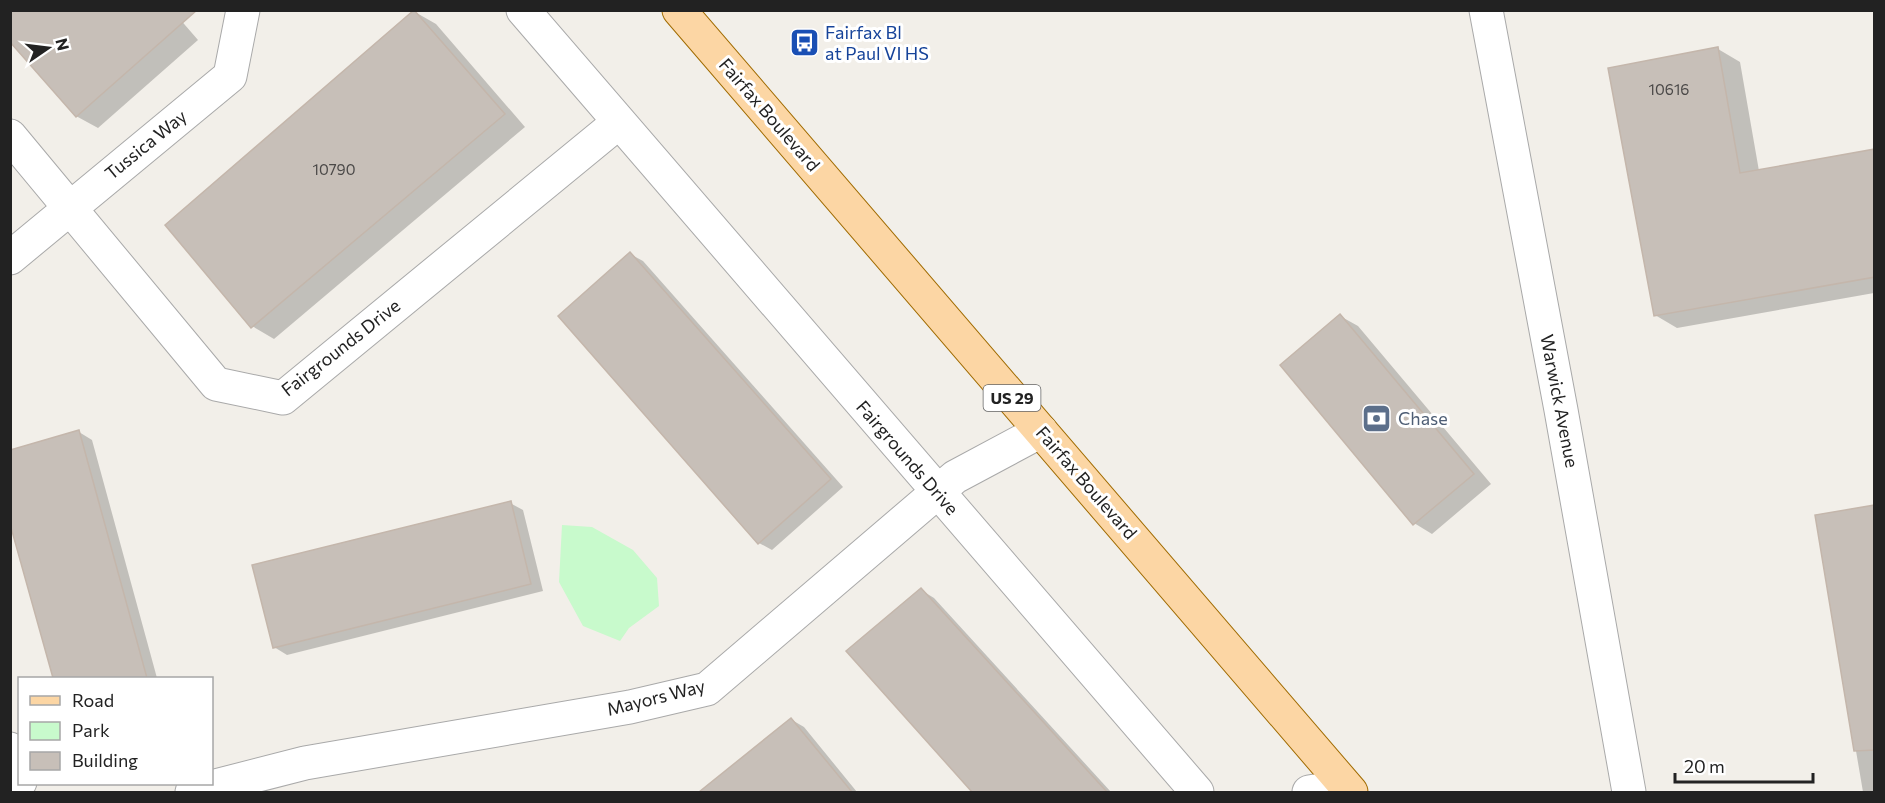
<svg xmlns="http://www.w3.org/2000/svg" width="1885" height="803" viewBox="0 0 1885 803" font-family="Commissioner,sans-serif">
<style>
.park{fill:#c8facc}
.shadow{fill:#0003}
.building{fill:#c7bfb8;stroke:#c4b6ab;stroke-width:1.5}
.lines{fill:none;stroke-linecap:round;stroke-linejoin:round}
.street-casing{stroke:#a9a9a9;stroke-width:35}
.primary-casing{stroke:#a06b00;stroke-width:35}
.street{stroke:#fff;stroke-width:33}
.primary{stroke:#fcd6a4;stroke-width:33}
.labels{text-anchor:middle;stroke-width:6;stroke-linejoin:round;paint-order:stroke}
.number-label{font-size:15px;fill:#4b4948}
.shield{fill:#fff;stroke:#646464;stroke-width:1.5}
.shield-label{font-size:16px;font-weight:bold;fill:#222}
.transit-label{font-size:18px;fill:#164399;stroke:#fff;text-anchor:start}
.street-label{font-size:18px;fill:#222;stroke:#fff}
.service-label{font-size:18px;fill:#4e5e75;stroke:#fff;text-anchor:start}
</style>
<rect width="100%" height="100%" fill="#f2efe9"/>
<!-- park -->
<path class="park" d="M 562,525 L 592,527 L 633,550 L 657,578 L 659,606 L 629,628 L 620,641 L 583,626 L 559,582 Z"/>
<!-- shadow -->
<path class="shadow" d="M 172,10 L 198,40 L 98,128 L 76,116 Z
M 415,12 L 436,24 L 525,127 L 274,339 L 252,326 Z
M 1718,49 L 1740,62 L 1759,171 L 1874,152 L 1874,293 L 1677,328 L 1655,315 Z
M 630,254 L 643,261 L 843,487 L 772,550 L 759,543 Z
M 1340,316 L 1358,326 L 1491,484 L 1432,534 L 1414,523 Z
M 79,432 L 92,440 L 157,678 L 55,678 L 10,519 Z
M 510,503 L 523,510 L 543,591 L 287,655 L 274,647 Z
M 1874,506 L 1874,792 L 1863,792 L 1816,516 Z
M 921,590 L 934,598 L 1111,792 L 974,792 L 848,651 Z
M 792,720 L 804,727 L 857,792 L 702,792 Z"/>
<!-- building -->
<path class="building" d="M 10,10 L 197,10 L 76,117 L 10,42 Z
M 414,10 L 505,114 L 251,328 L 165,225 Z
M 1718,47 L 1740,173 L 1875,149 L 1875,277 L 1654,316 L 1608,68 Z
M 630,252 L 831,479 L 758,544 L 558,316 Z
M 1340,314 L 1474,474 L 1413,525 L 1280,365 Z
M 79,430 L 147,678 L 53,678 L 10,524 L 10,450 Z
M 511,501 L 531,584 L 273,648 L 252,565 Z
M 1875,505 L 1875,750 L 1854,751 L 1815,515 Z
M 921,588 L 1107,792 L 972,792 L 846,651 Z
M 791,718 L 852,792 L 699,792 Z"/>
<g class="lines">
<defs>
<path id="street" d="M 523,10 L 1197,792
M 1486,10 L 1561,410 L 1629,792
M 10,136 L 216,384 L 283,398 L 619,122
M 10,258 L 230,76 L 243,10
M 10,749 L 20,782
M 192,792 L 305,763 L 630,707 L 707,689 L 955,477 L 1041,431
M 1309,792 L 1345,786"/>
<path id="primary" d="M 679,10 L 1351,792"/>
</defs>
<!-- street casing -->
<use href="#street" class="street-casing"/>
<!-- primary casing -->
<use href="#primary" class="primary-casing"/>
<!-- street -->
<use href="#street" class="street"/>
<!-- primary -->
<use href="#primary" class="primary"/>
</g>
<!-- icons -->
<defs>
<symbol id="bus-square" viewBox="-11 -11 22 22"><rect x="-9" y="-9" width="18" height="18" rx="4" fill="#1a4fb4" stroke="#fff"/><path d="M-5-6H5V4H4V6H2V4H-2V6H-4V4H-5ZM-3.5-4V0h7V-4ZM-3.5 1.2v1.5H-2V1.2ZM2 1.2v1.5H3.5V1.2Z" fill="#fff"/></symbol>
<symbol id="bank-square" viewBox="-11 -11 22 22"><rect x="-9" y="-9" width="18" height="18" rx="4" fill="#5c6f8a" stroke="#fff"/><path d="M-6-4H6V4H-6ZM0-2.3a2.3 2.3 0 1 0 0 4.6a2.3 2.3 0 1 0 0-4.6Z" fill="#fff"/></symbol>
</defs>
<g fill-rule="evenodd">
<use href="#bus-square" x="788" y="26" width="33" height="33"/>
<use href="#bank-square" x="1360" y="402" width="33" height="33"/>
</g>
<g class="labels">
<!-- number labels -->
<g class="number-label">
<text x="1669" y="95">10616</text>
<text x="334" y="175">10790</text>
</g>
<!-- shield labels -->
<rect class="shield" x="983.5" y="385" width="57" height="26" rx="4.5"/>
<g class="shield-label">
<text x="1012" y="404">US 29</text>
</g>
<!-- transit labels -->
<g class="transit-label">
<text x="825" y="39">Fairfax Bl<tspan x="825" dy="21">at Paul VI HS</tspan></text>
</g>
<!-- street labels -->
<g class="street-label">
<text transform="translate(769 115) rotate(49)" y="6">Fairfax Boulevard</text>
<text transform="translate(146 145) rotate(-39)" y="6">Tussica Way</text>
<text transform="translate(341 348) rotate(-38)" y="6">Fairgrounds Drive</text>
<text transform="translate(1559 401) rotate(79)" y="6">Warwick Avenue</text>
<text transform="translate(907 458) rotate(49)" y="6">Fairgrounds Drive</text>
<text transform="translate(1086 483) rotate(49)" y="6">Fairfax Boulevard</text>
<text transform="translate(656 698) rotate(-14)" y="6">Mayors Way</text>
</g>
<!-- service labels -->
<g class="service-label">
<text x="1398" y="425">Chase</text>
</g>
</g>
<!-- border -->
<rect width="1885" height="803" fill="none" stroke="#222222" stroke-width="24"/>
<!-- legend -->
<rect x="18" y="677" width="195" height="108" fill="#ffffff" stroke="#a7a7a7" stroke-width="1.5"/>
<rect x="30" y="696" width="30" height="9" fill="#fcd6a4" stroke="#a7a7a7" stroke-width="1.5"/>
<text x="72" y="707" font-size="18" fill="#222222">Road</text>
<rect x="30" y="722" width="30" height="18" fill="#c8facc" stroke="#a7a7a7" stroke-width="1.5"/>
<text x="72" y="737" font-size="18" fill="#222222">Park</text>
<rect x="30" y="752" width="30" height="18" fill="#c7bfb8" stroke="#a7a7a7" stroke-width="1.5"/>
<text x="72" y="767" font-size="18" fill="#222222">Building</text>
<!-- north arrow -->
<g transform="translate(48 48) rotate(76)" stroke="#ffffff" stroke-width="4.5" paint-order="stroke">
<path d="M0-4.5L10 22L0 15L-10 22Z" fill="#222222"/>
<text y="-9" font-size="16" font-weight="bold" text-anchor="middle" fill="#222222">N</text>
</g>
<!-- scale -->
<path d="M1675 773v9h138v-9" fill="none" stroke="#222222" stroke-width="3"/>
<text x="1684" y="773" font-size="18" fill="#222222" stroke="#ffffff" stroke-width="4.5" paint-order="stroke">20 m</text>
</svg>
